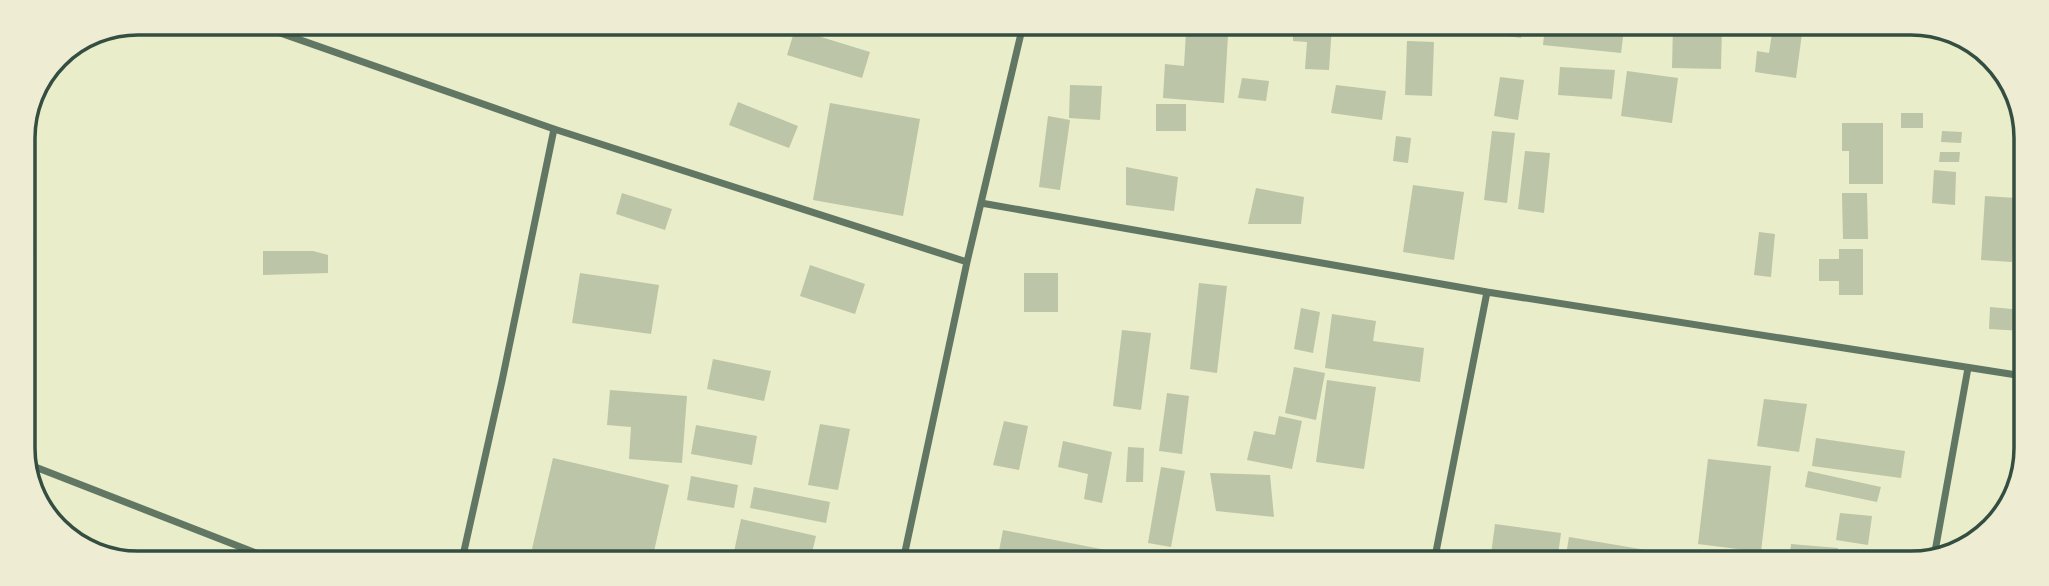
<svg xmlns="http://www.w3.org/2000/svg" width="2049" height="586" viewBox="0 0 2049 586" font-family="'Roboto Condensed',sans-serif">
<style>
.building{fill:#bcc5a7}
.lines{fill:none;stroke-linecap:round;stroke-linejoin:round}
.minor{stroke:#617663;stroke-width:7}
.rim{fill:none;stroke:#344e41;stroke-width:3.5}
</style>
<rect width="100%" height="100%" fill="#e9edc9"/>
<!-- building -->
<path class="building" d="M 1293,25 L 1332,25 L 1329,70 L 1305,69 L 1307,42 L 1293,41 Z
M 1460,26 L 1523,26 L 1521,38 L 1460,29 Z
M 1545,26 L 1588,26 L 1624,29 L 1621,53 L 1543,45 Z
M 1673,26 L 1722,26 L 1721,69 L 1672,68 Z
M 1773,26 L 1803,26 L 1796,78 L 1755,72 L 1757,51 L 1769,53 Z
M 795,29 L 870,52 L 862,78 L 787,55 Z
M 1186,32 L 1228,35 L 1224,103 L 1163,98 L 1165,64 L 1184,66 Z
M 1407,41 L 1434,42 L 1432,96 L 1405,95 Z
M 1560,67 L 1615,70 L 1612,99 L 1558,95 Z
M 1627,71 L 1678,78 L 1672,123 L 1621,116 Z
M 1500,77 L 1524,80 L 1518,120 L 1494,116 Z
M 1242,78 L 1269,81 L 1266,101 L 1238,98 Z
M 1070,85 L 1102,86 L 1100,120 L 1069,118 Z
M 1336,85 L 1386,91 L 1382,120 L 1331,113 Z
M 738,102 L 798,126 L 789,148 L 729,125 Z
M 830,103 L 920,119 L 903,216 L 813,200 Z
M 1156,104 L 1186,104 L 1186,131 L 1156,131 Z
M 1901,113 L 1923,113 L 1923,128 L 1901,128 Z
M 1048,116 L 1070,120 L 1060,190 L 1039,187 Z
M 1842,123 L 1883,123 L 1883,184 L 1849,184 L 1849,151 L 1842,151 Z
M 1492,131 L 1515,133 L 1507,203 L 1484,200 Z
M 1942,131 L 1962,132 L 1961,143 L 1941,142 Z
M 1396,136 L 1411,138 L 1408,163 L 1393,161 Z
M 1525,151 L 1550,153 L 1544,213 L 1518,209 Z
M 1940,152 L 1960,152 L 1959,162 L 1939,162 Z
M 1126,167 L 1178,177 L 1174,211 L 1126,205 Z
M 1934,170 L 1956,172 L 1955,205 L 1932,203 Z
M 1413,185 L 1464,192 L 1454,260 L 1403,252 Z
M 1256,188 L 1304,197 L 1301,224 L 1248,224 Z
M 622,193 L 672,209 L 665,230 L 616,214 Z
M 1842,193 L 1867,193 L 1868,239 L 1843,239 Z
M 1985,196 L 2016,198 L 2012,262 L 1981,260 Z
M 1759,232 L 1775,234 L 1771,277 L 1754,275 Z
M 1839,249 L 1863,249 L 1863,295 L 1839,295 L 1839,281 L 1819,281 L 1819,259 L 1839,259 Z
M 263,251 L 313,251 L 328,255 L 328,273 L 263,275 Z
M 810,265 L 865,284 L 855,314 L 800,296 Z
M 580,273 L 659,285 L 651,334 L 572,323 Z
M 1024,273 L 1058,273 L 1058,312 L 1024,312 Z
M 1199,283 L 1227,286 L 1217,373 L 1190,369 Z
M 1990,307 L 2023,310 L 2023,331 L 1989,329 Z
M 1301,308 L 1320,312 L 1313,353 L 1294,349 Z
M 1332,314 L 1376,321 L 1373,341 L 1424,348 L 1420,382 L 1325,368 Z
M 1122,330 L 1151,333 L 1141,410 L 1113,406 Z
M 713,359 L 771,371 L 764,401 L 707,389 Z
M 1294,367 L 1325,373 L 1316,420 L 1285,413 Z
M 1327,380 L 1376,387 L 1364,469 L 1316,462 Z
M 610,390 L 687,396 L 682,463 L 629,459 L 631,427 L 607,425 Z
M 1167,393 L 1189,396 L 1182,454 L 1159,451 Z
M 1764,399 L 1807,404 L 1799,452 L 1757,446 Z
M 1279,416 L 1302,421 L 1292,469 L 1247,460 L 1254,431 L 1275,435 Z
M 1004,421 L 1028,426 L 1019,470 L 993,465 Z
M 820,424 L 850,429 L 838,490 L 808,485 Z
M 696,425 L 757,436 L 752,465 L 691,454 Z
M 1816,438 L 1905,451 L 1901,478 L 1812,466 Z
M 1063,441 L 1112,452 L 1102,503 L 1084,499 L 1088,474 L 1058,467 Z
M 1128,447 L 1144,448 L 1143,482 L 1126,482 Z
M 553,458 L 669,485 L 652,560 L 583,560 L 532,549 Z
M 1708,459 L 1771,466 L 1761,552 L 1698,544 Z
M 1161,467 L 1185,471 L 1171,547 L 1148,543 Z
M 1808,471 L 1881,487 L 1877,502 L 1805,487 Z
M 1210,473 L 1270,475 L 1274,517 L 1216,511 Z
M 691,476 L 738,485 L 734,508 L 687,500 Z
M 754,487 L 830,502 L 826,523 L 750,508 Z
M 1840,513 L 1872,516 L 1868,545 L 1836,540 Z
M 741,519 L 816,536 L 810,561 L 732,561 Z
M 1495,524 L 1561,533 L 1557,562 L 1519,559 L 1519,562 L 1490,562 Z
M 1003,530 L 1106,550 L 1104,561 L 1008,561 L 1009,558 L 998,556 Z
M 1569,537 L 1664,553 L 1662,563 L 1565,562 Z
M 1791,544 L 1838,548 L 1837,563 L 1789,563 Z"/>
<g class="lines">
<!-- minor -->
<path class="minor" d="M 252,23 L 554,129 L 967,262
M 981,203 L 1487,292 L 2023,376
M 25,463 L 274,560
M 1934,557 L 1968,368
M 462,560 L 502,381 L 554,129
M 903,561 L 967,262 L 1023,25
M 1434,562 L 1487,292"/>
</g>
<!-- crop -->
<path d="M0 0H2049V586H0ZM138 35H1911A103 103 0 0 1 2014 138V448A103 103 0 0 1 1911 551H138A103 103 0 0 1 35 448V138A103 103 0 0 1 138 35Z" fill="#eeecd3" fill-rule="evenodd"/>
<path class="rim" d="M138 35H1911A103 103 0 0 1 2014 138V448A103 103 0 0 1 1911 551H138A103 103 0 0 1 35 448V138A103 103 0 0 1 138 35Z"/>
</svg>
